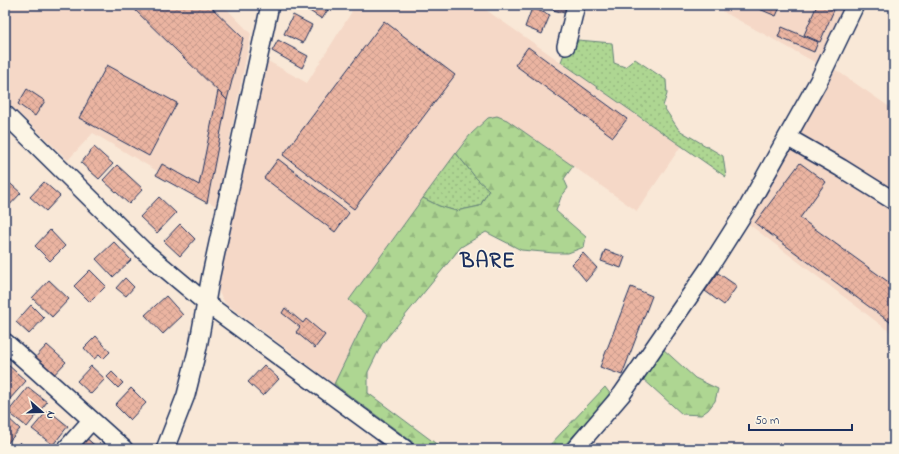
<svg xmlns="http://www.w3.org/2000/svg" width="899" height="454" viewBox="0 0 899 454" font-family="'Indie Flower',sans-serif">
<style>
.built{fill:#f5d8c7}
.grass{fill:url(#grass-dots);stroke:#648278}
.forest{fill:url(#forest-firs);stroke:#648278}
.building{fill:url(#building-cross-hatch);stroke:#1b2f5e}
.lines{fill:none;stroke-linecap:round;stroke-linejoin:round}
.minor-casing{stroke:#1b2f5e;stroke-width:20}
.minor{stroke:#fcf5e5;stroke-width:17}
.labels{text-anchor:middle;stroke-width:3;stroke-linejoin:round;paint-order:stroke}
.district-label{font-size:21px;font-weight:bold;letter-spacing:1px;fill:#1b2f5e;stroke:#fcf5e5}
</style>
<defs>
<pattern id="grass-dots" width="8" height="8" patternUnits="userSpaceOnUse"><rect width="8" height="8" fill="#aed692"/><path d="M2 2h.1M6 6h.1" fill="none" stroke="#95b880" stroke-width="1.8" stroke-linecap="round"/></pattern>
<pattern id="forest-firs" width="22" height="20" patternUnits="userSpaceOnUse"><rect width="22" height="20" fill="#aed692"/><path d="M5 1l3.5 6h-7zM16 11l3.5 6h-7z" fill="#95b880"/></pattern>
<pattern id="building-cross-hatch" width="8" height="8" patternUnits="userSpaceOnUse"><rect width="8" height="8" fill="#ebb4a1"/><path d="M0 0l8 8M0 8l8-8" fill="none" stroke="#c99b8d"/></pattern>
</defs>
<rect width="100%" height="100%" fill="#f9e8d7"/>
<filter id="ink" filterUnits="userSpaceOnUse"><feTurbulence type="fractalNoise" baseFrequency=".025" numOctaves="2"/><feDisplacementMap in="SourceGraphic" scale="8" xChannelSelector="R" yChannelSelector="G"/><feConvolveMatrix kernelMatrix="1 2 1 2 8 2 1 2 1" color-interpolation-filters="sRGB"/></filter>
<g filter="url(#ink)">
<!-- built -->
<path class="built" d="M 5,5 L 223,5 L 251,34 L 216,206 L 93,133 L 68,160 L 5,100 Z
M 353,5 L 479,5 L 681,146 L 637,211 L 507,120 L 470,135 L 349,300 L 367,316 L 334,384 L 225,303 L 219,293 L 219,281 L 268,61 L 307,83 L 351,13 Z
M 711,5 L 846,5 L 820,65 Z
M 833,68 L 894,110 L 894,335 L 746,222 Z"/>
<!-- grass -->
<path class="grass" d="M 578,40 L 612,43 L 614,63 L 625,67 L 635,59 L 666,80 L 667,94 L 663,106 L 679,130 L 723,156 L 726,177 L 561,62 L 565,51 L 573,52 Z
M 456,153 L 476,178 L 489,190 L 480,206 L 456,211 L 439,206 L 423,198 Z"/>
<!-- forest -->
<path class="forest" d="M 497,116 L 507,120 L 573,166 L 564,179 L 568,188 L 561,197 L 556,211 L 586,237 L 584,247 L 568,253 L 554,253 L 521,250 L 486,232 L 461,247 L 382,344 L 368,372 L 368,393 L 443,449 L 422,449 L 334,384 L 367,316 L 349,300 L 423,198 L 439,206 L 456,211 L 480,206 L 489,190 L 476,178 L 456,153 L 470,135 L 488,118 Z
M 662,348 L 695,378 L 718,389 L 715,401 L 708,410 L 701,415 L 682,414 L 642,378 Z
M 605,387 L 611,395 L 561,449 L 546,449 Z"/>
<!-- building -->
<path class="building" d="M 130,5 L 209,5 L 243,38 L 227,100 Z
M 311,5 L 331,5 L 322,19 L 308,10 Z
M 554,5 L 569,9 L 568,14 L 553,10 Z
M 750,5 L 781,5 L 776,16 Z
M 817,5 L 824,5 L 834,10 L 820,42 L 804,35 Z
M 532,8 L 550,15 L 542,34 L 525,27 Z
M 293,15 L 312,25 L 303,43 L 284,34 Z
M 384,21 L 455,75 L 354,209 L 283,155 Z
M 782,27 L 818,42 L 814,52 L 778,37 Z
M 278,40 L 308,56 L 302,68 L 272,51 Z
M 528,47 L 627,119 L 613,137 L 515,65 Z
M 107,65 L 177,103 L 149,156 L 79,118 Z
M 27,89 L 45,101 L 35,116 L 18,104 Z
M 218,91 L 227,100 L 207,203 L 156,175 L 162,164 L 199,185 Z
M 94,147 L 113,164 L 99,179 L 81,163 Z
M 278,159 L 349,213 L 335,232 L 264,178 Z
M 800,163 L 826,182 L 800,218 L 894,286 L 894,325 L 755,223 Z
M 117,165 L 143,189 L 129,204 L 103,180 Z
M 5,179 L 21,193 L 5,210 Z
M 44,182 L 60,196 L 46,211 L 30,197 Z
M 159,197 L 176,213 L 157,233 L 140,217 Z
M 180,224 L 195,239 L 180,256 L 164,241 Z
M 50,230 L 65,246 L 50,261 L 35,246 Z
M 114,242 L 131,260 L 113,277 L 96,259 Z
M 605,250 L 625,257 L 621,268 L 601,261 Z
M 583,253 L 597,268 L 586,281 L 572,264 Z
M 90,270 L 106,286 L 90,302 L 74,286 Z
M 718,273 L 737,286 L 724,305 L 705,291 Z
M 125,278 L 134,287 L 126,296 L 116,288 Z
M 49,280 L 69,299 L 52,317 L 32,298 Z
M 631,287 L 652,296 L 622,375 L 600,367 Z
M 166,296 L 183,315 L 163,334 L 145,315 Z
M 31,305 L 44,318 L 29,334 L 16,322 Z
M 285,308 L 303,323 L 306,319 L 325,335 L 315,348 L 296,332 L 300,327 L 282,313 Z
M 96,336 L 110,352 L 103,359 L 99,355 L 94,359 L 84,348 Z
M 47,345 L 66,362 L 49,380 L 30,363 Z
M 7,364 L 26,381 L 9,400 L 5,396 L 5,366 Z
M 264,365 L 279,379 L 263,396 L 248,382 Z
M 91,366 L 105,379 L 91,394 L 77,381 Z
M 112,372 L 123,383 L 118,388 L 107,377 Z
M 28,387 L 47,402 L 27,427 L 8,412 Z
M 131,388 L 146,403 L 130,420 L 115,405 Z
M 48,410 L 68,426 L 53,445 L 32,429 Z
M 5,415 L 20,429 L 5,446 Z
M 84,436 L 99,449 L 73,449 Z
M 20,442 L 27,449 L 13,449 Z"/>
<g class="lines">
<defs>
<path id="minor" d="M 566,46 L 576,5
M 5,114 L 144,251 L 206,303 L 405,449
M 787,137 L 841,168 L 894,201
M 5,342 L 124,449
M 66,449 L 91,421
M 165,449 L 186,395 L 198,347 L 211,275 L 270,5
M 575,449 L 622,394 L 709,268 L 749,205 L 818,82 L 855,5"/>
</defs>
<!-- minor casing -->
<use href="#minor" class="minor-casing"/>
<!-- minor -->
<use href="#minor" class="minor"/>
</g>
</g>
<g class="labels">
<!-- district labels -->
<g class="district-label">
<text x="488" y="267">BARE</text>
</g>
</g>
<!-- margin -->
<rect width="899" height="454" fill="none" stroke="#fcf5e5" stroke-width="20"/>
<rect x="10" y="10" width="879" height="434" fill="none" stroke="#1b2f5e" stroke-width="1.5" filter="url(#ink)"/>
<!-- north arrow -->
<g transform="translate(42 412) rotate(110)" stroke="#fcf5e5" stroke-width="3" paint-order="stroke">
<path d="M0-3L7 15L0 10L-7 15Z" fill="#1b2f5e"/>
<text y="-6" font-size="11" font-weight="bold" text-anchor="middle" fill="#1b2f5e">N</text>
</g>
<!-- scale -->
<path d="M749 424v6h103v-6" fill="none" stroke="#1b2f5e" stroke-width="2"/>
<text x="755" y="424" font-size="12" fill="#1b2f5e" stroke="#fcf5e5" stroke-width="3" paint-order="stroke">50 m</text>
</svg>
